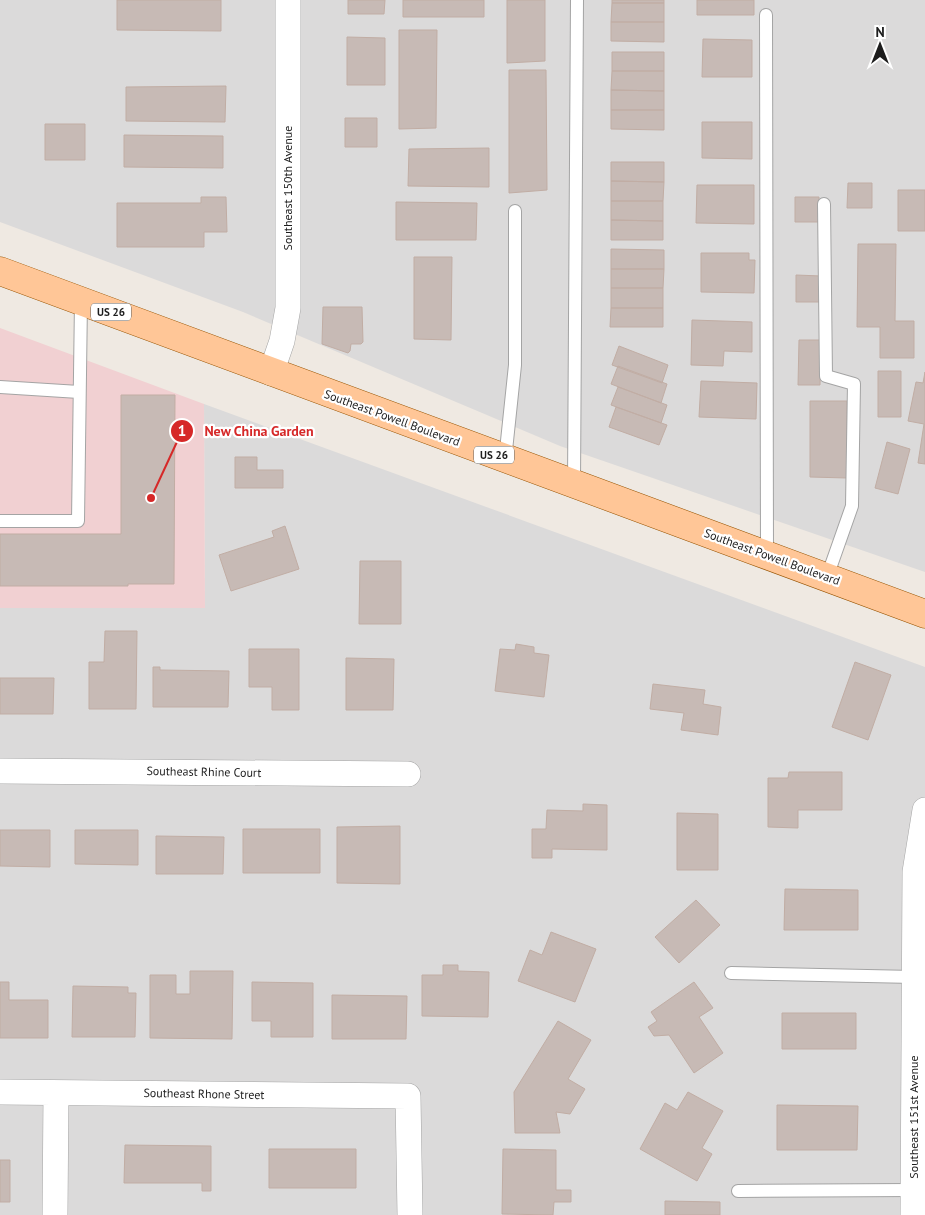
<svg xmlns="http://www.w3.org/2000/svg" width="925" height="1215" viewBox="0 0 925 1215" font-family="'PT Sans',sans-serif">
<style>
.residential{fill:#dbdada}
.commercial{fill:#f1d0d2}
.building{fill:#c7bab5;stroke:#c1ada4}
.lines{fill:none;stroke-linecap:round;stroke-linejoin:round}
.service-casing{stroke:#a4a4a4;stroke-width:14}
.minor-casing{stroke:#a4a4a4;stroke-width:26}
.primary-casing{stroke:#965300;stroke-width:29}
.service{stroke:#fff;stroke-width:12}
.minor{stroke:#fff;stroke-width:25}
.primary{stroke:#ffc697;stroke-width:28}
.labels{text-anchor:middle;stroke-width:4.5;stroke-linejoin:round;paint-order:stroke}
.shield{fill:#fff;stroke:#616161;stroke-width:1}
.shield-label{font-size:11px;font-weight:bold;fill:#1d1d1d}
.street-label{font-size:12px;fill:#1d1d1d;stroke:#fff}
.leader{fill:none;stroke:#d62828;stroke-width:2}
.callout-dot{fill:#d62828;stroke:#fff;stroke-width:2}
.mark-label{font-size:15px;text-anchor:middle;font-weight:bold;fill:#fff}
.callout-label{font-size:14px;text-anchor:middle;font-weight:bold;fill:#d62828;stroke:#fff;stroke-width:4.5;stroke-linejoin:round;paint-order:stroke}
</style>
<rect width="100%" height="100%" fill="#efe9e2"/>
<!-- residential -->
<path class="residential" d="M 0,0 L 925,0 L 925,572 L 560,446 L 243,312 L 0,222 Z
M 204,404 L 925,667 L 925,1215 L 0,1215 L 0,608 L 205,608 Z"/>
<!-- commercial -->
<path class="commercial" d="M 0,328 L 204,404 L 205,608 L 0,608 Z"/>
<!-- building -->
<path class="building" d="M 117,0 L 221,0 L 221,31 L 117,30 Z
M 348,0 L 385,0 L 384,14 L 348,14 Z
M 403,0 L 484,0 L 484,17 L 403,17 Z
M 507,0 L 545,0 L 545,61 L 507,63 Z
M 612,0 L 664,0 L 664,3 L 612,3 Z
M 697,0 L 754,0 L 754,15 L 697,15 Z
M 612,3 L 664,3 L 664,22 L 611,22 Z
M 611,22 L 664,22 L 664,42 L 611,41 Z
M 399,30 L 437,30 L 436,128 L 399,129 Z
M 347,37 L 385,38 L 385,85 L 347,85 Z
M 703,39 L 752,40 L 752,77 L 702,77 Z
M 612,52 L 664,52 L 664,71 L 612,71 Z
M 509,70 L 546,70 L 547,190 L 509,193 Z
M 612,71 L 664,71 L 664,91 L 611,90 Z
M 226,86 L 225,122 L 126,121 L 126,87 Z
M 611,90 L 664,91 L 664,110 L 611,110 Z
M 611,110 L 664,110 L 664,130 L 611,129 Z
M 345,118 L 377,118 L 377,147 L 345,147 Z
M 702,122 L 752,122 L 752,159 L 702,158 Z
M 45,124 L 85,124 L 85,160 L 45,160 Z
M 124,135 L 223,136 L 223,168 L 124,167 Z
M 489,148 L 489,187 L 408,186 L 409,149 Z
M 611,162 L 664,162 L 664,182 L 611,181 Z
M 611,181 L 664,182 L 663,201 L 611,201 Z
M 848,183 L 872,183 L 872,208 L 847,208 Z
M 697,185 L 754,185 L 754,224 L 696,223 Z
M 898,190 L 925,190 L 925,231 L 898,231 Z
M 201,197 L 226,197 L 227,232 L 204,232 L 204,247 L 117,247 L 117,203 L 201,203 Z
M 795,197 L 819,197 L 819,222 L 795,222 Z
M 611,201 L 663,201 L 663,221 L 611,220 Z
M 396,202 L 477,203 L 476,240 L 396,240 Z
M 611,220 L 663,221 L 663,240 L 611,240 Z
M 858,244 L 896,244 L 895,321 L 914,321 L 914,358 L 880,358 L 880,327 L 857,327 Z
M 611,249 L 664,250 L 664,269 L 611,269 Z
M 701,253 L 749,253 L 749,260 L 755,260 L 754,293 L 701,292 Z
M 414,257 L 452,257 L 451,340 L 414,339 Z
M 611,269 L 664,269 L 663,288 L 611,288 Z
M 796,275 L 821,276 L 821,302 L 796,302 Z
M 611,288 L 663,288 L 663,308 L 611,308 Z
M 323,307 L 362,307 L 363,342 L 361,344 L 351,344 L 350,351 L 348,353 L 322,344 Z
M 611,308 L 663,308 L 663,327 L 610,327 Z
M 692,320 L 752,322 L 752,352 L 724,351 L 723,366 L 691,365 Z
M 799,340 L 821,340 L 820,385 L 798,385 Z
M 619,346 L 668,365 L 662,383 L 612,365 Z
M 618,366 L 667,384 L 661,403 L 611,384 Z
M 878,371 L 901,371 L 901,417 L 878,417 Z
M 925,372 L 925,464 L 918,463 L 924,424 L 908,421 L 916,382 L 923,383 Z
M 701,381 L 757,383 L 756,419 L 699,417 Z
M 618,387 L 667,405 L 661,423 L 611,405 Z
M 121,395 L 175,395 L 174,584 L 128,584 L 128,586 L 0,586 L 0,534 L 121,534 Z
M 810,401 L 847,401 L 847,478 L 810,477 Z
M 616,407 L 667,425 L 659,445 L 609,427 Z
M 887,442 L 910,449 L 898,494 L 875,488 Z
M 235,457 L 257,457 L 257,470 L 283,470 L 283,488 L 235,488 Z
M 285,526 L 299,569 L 231,591 L 219,555 L 274,537 L 272,531 Z
M 360,561 L 401,561 L 401,624 L 359,624 Z
M 105,631 L 137,631 L 136,709 L 89,709 L 89,662 L 104,662 Z
M 516,644 L 534,647 L 534,653 L 549,655 L 544,697 L 495,691 L 500,649 L 515,650 Z
M 249,649 L 299,649 L 299,710 L 272,710 L 272,687 L 249,687 Z
M 346,658 L 394,659 L 393,710 L 346,710 Z
M 855,662 L 891,675 L 868,740 L 832,727 Z
M 153,667 L 160,667 L 160,670 L 229,671 L 228,707 L 153,707 Z
M 0,678 L 54,678 L 53,714 L 0,714 Z
M 653,684 L 705,690 L 703,704 L 721,707 L 718,735 L 681,730 L 684,713 L 650,709 Z
M 789,772 L 842,772 L 842,810 L 798,810 L 798,828 L 768,827 L 768,778 L 788,778 Z
M 583,804 L 607,805 L 607,850 L 552,849 L 552,858 L 532,858 L 532,829 L 546,829 L 547,810 L 583,811 Z
M 677,813 L 718,814 L 718,870 L 677,870 Z
M 400,826 L 400,884 L 337,883 L 337,827 Z
M 243,829 L 320,829 L 320,873 L 243,873 Z
M 0,830 L 50,830 L 50,867 L 0,866 Z
M 75,830 L 138,830 L 138,865 L 75,864 Z
M 156,836 L 224,837 L 223,874 L 156,874 Z
M 785,889 L 858,890 L 858,930 L 784,930 Z
M 696,900 L 720,925 L 679,963 L 655,937 Z
M 551,932 L 596,949 L 575,1002 L 518,981 L 530,950 L 542,955 Z
M 443,965 L 458,965 L 458,971 L 489,972 L 488,1017 L 422,1016 L 422,975 L 443,975 Z
M 190,971 L 233,971 L 232,1039 L 150,1038 L 150,975 L 176,975 L 176,994 L 190,994 Z
M 0,982 L 9,982 L 9,1000 L 48,1000 L 48,1038 L 0,1038 Z
M 252,982 L 313,983 L 313,1037 L 271,1037 L 271,1021 L 252,1021 Z
M 694,982 L 713,1008 L 699,1017 L 723,1053 L 694,1073 L 669,1035 L 654,1036 L 648,1027 L 657,1021 L 651,1012 Z
M 73,986 L 128,987 L 128,993 L 136,993 L 135,1037 L 72,1037 Z
M 332,995 L 407,996 L 406,1039 L 332,1039 Z
M 782,1013 L 856,1013 L 856,1049 L 782,1049 Z
M 558,1021 L 591,1040 L 568,1079 L 585,1089 L 570,1114 L 556,1112 L 560,1133 L 515,1133 L 514,1092 Z
M 688,1092 L 723,1111 L 702,1148 L 712,1154 L 697,1181 L 640,1149 L 665,1103 L 677,1110 Z
M 777,1105 L 858,1106 L 857,1150 L 777,1150 Z
M 125,1145 L 211,1146 L 211,1191 L 202,1191 L 202,1183 L 124,1183 Z
M 269,1149 L 356,1149 L 356,1188 L 269,1188 Z
M 503,1149 L 556,1150 L 556,1190 L 571,1190 L 571,1202 L 554,1202 L 553,1215 L 502,1214 Z
M 0,1160 L 10,1160 L 10,1202 L 0,1202 Z
M 665,1201 L 720,1202 L 720,1215 L 665,1215 Z"/>
<g class="lines">
<defs>
<path id="service" d="M 766,15 L 767,555
M 824,204 L 826,376 L 854,384 L 852,506 L 827,577
M 0,387 L 79,392
M 505,460 L 515,365 L 515,211
M 574,484 L 577,0
M 0,521 L 78,521 L 81,301
M 731,973 L 914,977
M 738,1191 L 913,1190"/>
<path id="minor" d="M 271,373 L 282,341 L 288,308 L 288,0
M 0,771 L 408,774
M 0,1092 L 408,1096 L 410,1215
M 55,1215 L 56,1093
M 913,1215 L 915,872 L 925,810"/>
<path id="primary" d="M 0,271 C 308,387 617,499 925,614"/>
</defs>
<!-- service casing -->
<use href="#service" class="service-casing"/>
<!-- minor casing -->
<use href="#minor" class="minor-casing"/>
<!-- primary casing -->
<use href="#primary" class="primary-casing"/>
<!-- service -->
<use href="#service" class="service"/>
<!-- minor -->
<use href="#minor" class="minor"/>
<!-- primary -->
<use href="#primary" class="primary"/>
</g>
<g class="labels">
<!-- shield labels -->
<g class="shield">
<rect x="91" y="303.5" width="40" height="17" rx="4"/>
<rect x="474" y="446.5" width="40" height="17" rx="4"/>
</g>
<g class="shield-label">
<text x="111" y="316">US 26</text>
<text x="494" y="459">US 26</text>
</g>
<!-- street labels -->
<g class="street-label">
<text transform="translate(288 188) rotate(-90)" y="4">Southeast 150th Avenue</text>
<text transform="translate(392 418) rotate(20)" y="4">Southeast Powell Boulevard</text>
<text transform="translate(772 557) rotate(20)" y="4">Southeast Powell Boulevard</text>
<text transform="translate(204 772) rotate(1)" y="4">Southeast Rhine Court</text>
<text transform="translate(204 1094) rotate(1)" y="4">Southeast Rhone Street</text>
<text transform="translate(914 1117) rotate(-90)" y="4">Southeast 151st Avenue</text>
</g>
</g>
<!-- callouts -->
<path class="leader" d="M151 498L182 431"/>
<g class="callout-dot">
<circle cx="151" cy="498" r="5"/>
<circle cx="182" cy="431" r="12"/>
</g>
<g class="mark-label">
<text x="182" y="436">1</text>
</g>
<g class="callout-label">
<text x="259" y="436">New China Garden</text>
</g>
<!-- north arrow -->
<g transform="translate(880 45)" stroke="#ffffff" stroke-width="4" paint-order="stroke">
<path d="M0-4L9 19L0 12L-9 19Z" fill="#1d1d1d"/>
<text y="-8" font-size="14" font-weight="bold" text-anchor="middle" fill="#1d1d1d">N</text>
</g>
</svg>
